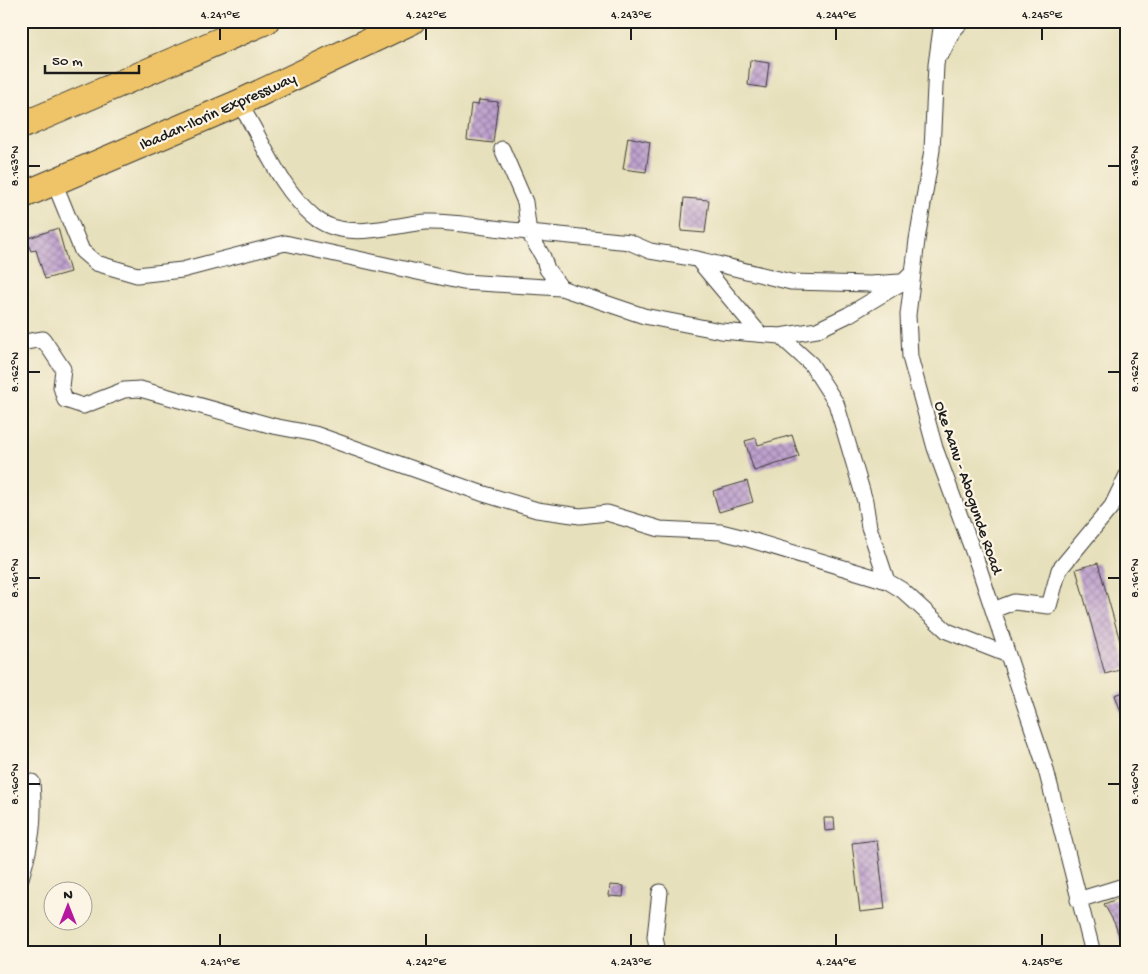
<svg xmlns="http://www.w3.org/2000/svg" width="1148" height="974" viewBox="0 0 1148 974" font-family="'Gochi Hand',sans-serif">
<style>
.building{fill:url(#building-cross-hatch)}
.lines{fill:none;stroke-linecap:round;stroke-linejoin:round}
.minor-casing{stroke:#3a3934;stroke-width:17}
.motorway-casing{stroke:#3a3934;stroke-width:28}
.minor{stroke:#fff;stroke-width:15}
.motorway{stroke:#efc469;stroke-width:26}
.ticks{fill:none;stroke:#1c1c1c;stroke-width:2}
.labels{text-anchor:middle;stroke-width:4.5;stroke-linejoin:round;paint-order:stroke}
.street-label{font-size:16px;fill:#1c1c1c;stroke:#fcf5e5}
.neatline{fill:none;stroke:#1c1c1c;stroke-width:2}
.ticks-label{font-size:12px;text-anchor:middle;fill:#1c1c1c}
</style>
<defs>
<pattern id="building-cross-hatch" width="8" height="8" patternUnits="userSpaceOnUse" patternTransform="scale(1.25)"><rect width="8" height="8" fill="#bea1ce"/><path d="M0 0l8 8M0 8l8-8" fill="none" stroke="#9a82a6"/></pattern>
</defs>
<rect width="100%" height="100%" fill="#fcf5e5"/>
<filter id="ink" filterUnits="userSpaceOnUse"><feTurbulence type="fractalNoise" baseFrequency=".02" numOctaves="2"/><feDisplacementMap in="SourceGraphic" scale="10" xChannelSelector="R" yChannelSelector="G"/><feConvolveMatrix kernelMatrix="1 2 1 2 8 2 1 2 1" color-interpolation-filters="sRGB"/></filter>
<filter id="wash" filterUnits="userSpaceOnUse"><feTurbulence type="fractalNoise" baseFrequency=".0096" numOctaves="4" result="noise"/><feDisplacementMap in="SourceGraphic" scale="20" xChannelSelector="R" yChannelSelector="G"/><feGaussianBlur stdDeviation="1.12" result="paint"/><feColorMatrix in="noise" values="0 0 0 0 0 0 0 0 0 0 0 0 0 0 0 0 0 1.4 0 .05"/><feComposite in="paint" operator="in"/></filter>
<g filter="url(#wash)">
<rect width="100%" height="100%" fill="#e7e0bc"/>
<g id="blocks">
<!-- building -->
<path class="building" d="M 750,60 L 769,63 L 766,88 L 748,85 Z
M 479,100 L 498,102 L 493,143 L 467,140 L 471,104 L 478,105 Z
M 628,137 L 650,142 L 646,172 L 623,169 Z
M 684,198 L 709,200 L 705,233 L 681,231 Z
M 58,228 L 70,272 L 45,279 L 36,250 L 31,251 L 26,239 Z
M 792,435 L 799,457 L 754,471 L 745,441 L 756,438 L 758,445 Z
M 747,481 L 753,502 L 719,512 L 713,491 Z
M 1098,563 L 1127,666 L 1127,668 L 1105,674 L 1076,569 Z
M 1127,691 L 1127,723 L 1125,723 L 1115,695 Z
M 824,818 L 834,818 L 835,830 L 825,831 Z
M 877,840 L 885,909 L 860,912 L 852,843 Z
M 610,885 L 624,886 L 623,897 L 609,896 Z
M 1127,895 L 1127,953 L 1125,953 L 1115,924 L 1104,904 Z"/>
</g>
</g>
<g filter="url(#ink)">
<use href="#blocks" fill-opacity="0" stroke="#3a3934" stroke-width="1"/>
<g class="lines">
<defs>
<path id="minor" d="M 942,21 L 936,65 L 932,150 L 917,240 L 908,315 L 910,357 L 935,448 L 978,565 L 1045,766 L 1093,953
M 942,53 L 953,31 L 962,21
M 239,103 C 263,140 278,186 313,216 C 343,243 391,225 426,222 C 451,221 476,226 501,229 C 544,234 586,237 629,242 L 650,251 L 697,259 L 791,282 L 870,284 L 900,282
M 502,149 L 525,202 L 529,233 L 543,257 L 547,269 L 561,288
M 54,182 L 82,251 L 96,263 L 137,275 L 182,270 L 285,243 L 463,282 L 561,288 L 644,316 L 721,331 L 780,336 L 817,330 L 848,315 L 903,282 L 913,272
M 697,259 L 760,334
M 780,336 L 811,364 L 836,403 L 865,501 L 869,527 L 887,581
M 21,339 L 25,342 L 43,339 L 63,369 L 61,387 L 65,400 L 83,406 L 124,390 L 140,389 L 273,426 L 315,434 L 481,493 L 537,510 L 580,516 L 607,513 L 660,529 L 721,532 L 741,537 L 887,581 L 902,590 L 947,631 L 1008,655
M 993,610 L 1014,602 L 1049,606 L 1059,570 L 1112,506 L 1127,475
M 21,878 C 32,841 35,821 32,782
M 1078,900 L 1127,885
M 658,953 L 655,937 L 660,892"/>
<path id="motorway" d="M 21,126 L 266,21
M 21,196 L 239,103 L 412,21"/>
</defs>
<!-- minor casing -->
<use href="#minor" class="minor-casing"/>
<!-- motorway casing -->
<use href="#motorway" class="motorway-casing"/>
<!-- minor -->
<use href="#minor" class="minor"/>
<!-- motorway -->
<use href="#motorway" class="motorway"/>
</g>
</g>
<!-- ticks -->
<path class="ticks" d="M 220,28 L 220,40M 426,28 L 426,40M 631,28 L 631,40M 836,28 L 836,40M 1042,28 L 1042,40M 28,166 L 40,166M 1108,166 L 1120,166M 28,372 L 40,372M 1108,372 L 1120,372M 28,578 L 40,578M 1108,578 L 1120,578M 28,784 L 40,784M 1108,784 L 1120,784M 220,934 L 220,946M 426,934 L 426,946M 631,934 L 631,946M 836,934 L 836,946M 1042,934 L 1042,946"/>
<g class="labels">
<!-- street labels -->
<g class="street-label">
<text transform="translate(217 110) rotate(-24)" y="6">Ibadan-Ilorin Expressway</text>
<text transform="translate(970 487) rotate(71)" y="6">Oke Aanu - Abogunde Road</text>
</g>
</g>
<!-- margin -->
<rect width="1148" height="974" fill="none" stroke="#fcf5e5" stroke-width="55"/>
<!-- north arrow -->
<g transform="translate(68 906)"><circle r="24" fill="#fcf5e5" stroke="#a29e95"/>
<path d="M0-4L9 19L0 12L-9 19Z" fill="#b5179e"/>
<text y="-8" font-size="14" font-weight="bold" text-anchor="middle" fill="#1c1c1c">N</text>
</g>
<!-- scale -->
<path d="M45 65v8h94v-8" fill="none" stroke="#1c1c1c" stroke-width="2.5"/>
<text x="52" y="65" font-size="15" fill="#1c1c1c" stroke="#fcf5e5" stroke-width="4" paint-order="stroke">50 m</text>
<rect x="28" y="28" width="1092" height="918" class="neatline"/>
<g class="ticks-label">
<text x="220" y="18">4.241°E</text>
<text x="426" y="18">4.242°E</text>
<text x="631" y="18">4.243°E</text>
<text x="836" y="18">4.244°E</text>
<text x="1042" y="18">4.245°E</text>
<text transform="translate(14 166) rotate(-90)" y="4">8.163°N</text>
<text transform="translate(1134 166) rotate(-90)" y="4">8.163°N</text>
<text transform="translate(14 372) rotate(-90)" y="4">8.162°N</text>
<text transform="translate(1134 372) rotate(-90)" y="4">8.162°N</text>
<text transform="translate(14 578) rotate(-90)" y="4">8.161°N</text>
<text transform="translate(1134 578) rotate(-90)" y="4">8.161°N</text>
<text transform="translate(14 784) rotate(-90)" y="4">8.160°N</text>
<text transform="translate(1134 784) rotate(-90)" y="4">8.160°N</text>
<text x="220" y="965">4.241°E</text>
<text x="426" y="965">4.242°E</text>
<text x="631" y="965">4.243°E</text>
<text x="836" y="965">4.244°E</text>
<text x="1042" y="965">4.245°E</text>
</g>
</svg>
